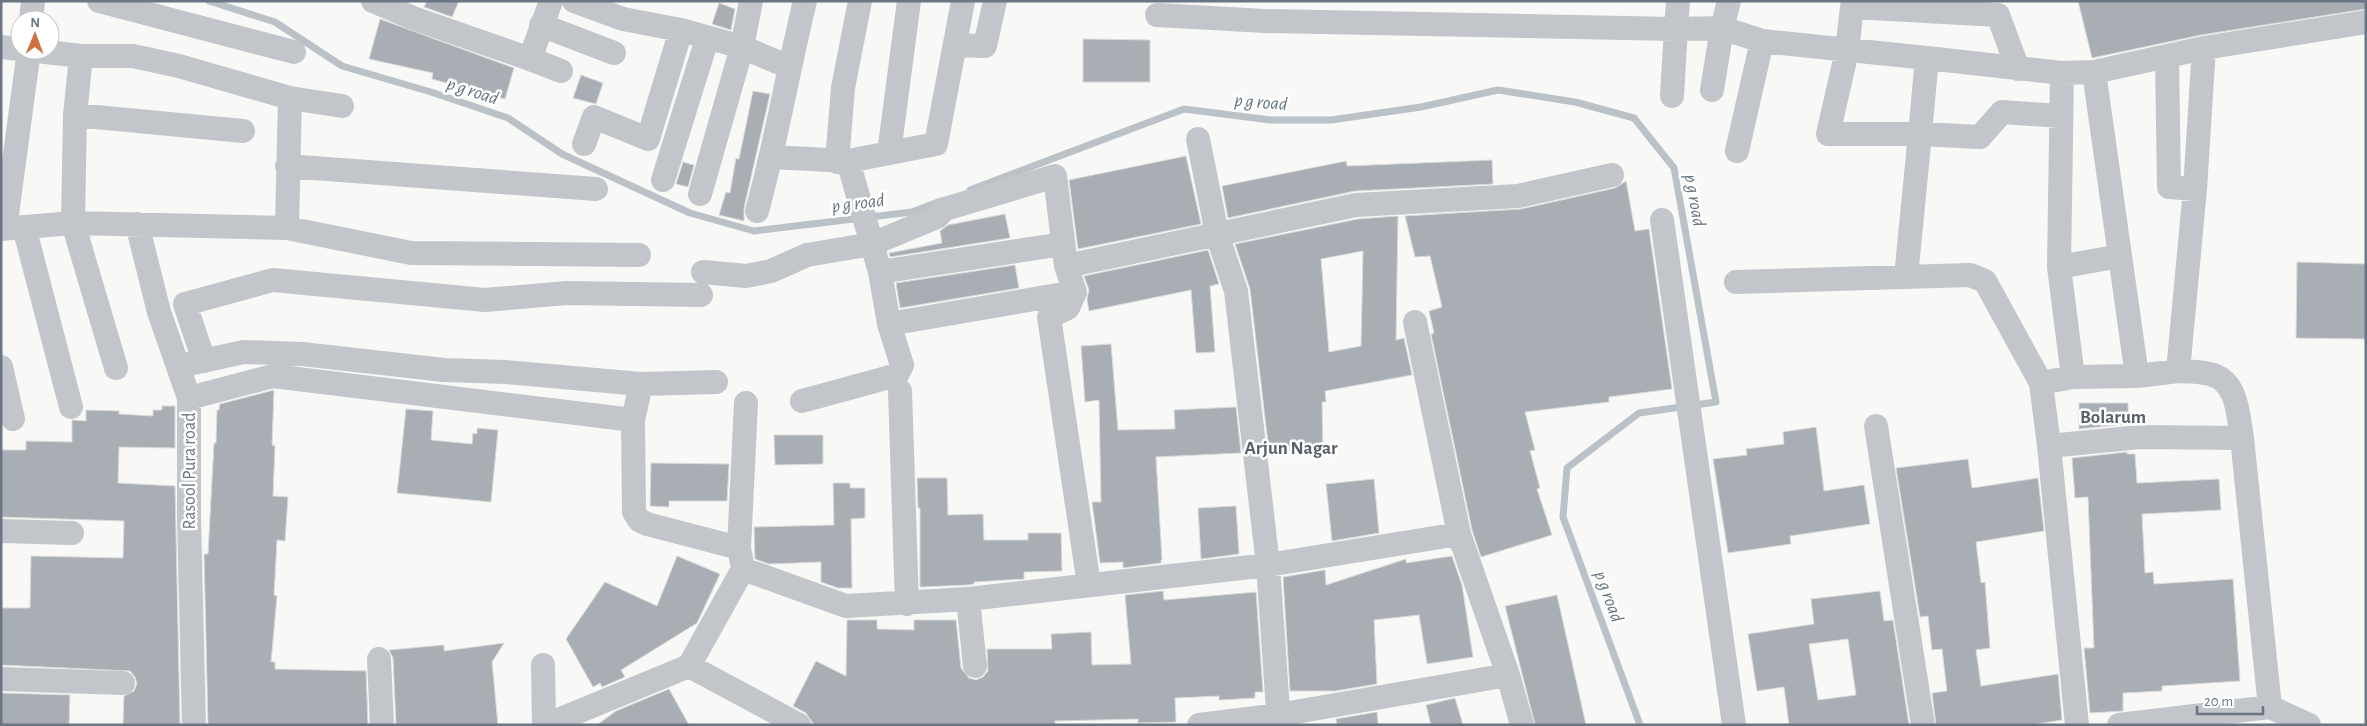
<svg xmlns="http://www.w3.org/2000/svg" width="2367" height="726" viewBox="0 0 2367 726" font-family="'Alegreya Sans',sans-serif">
<style>
.lines{fill:none;stroke-linecap:round;stroke-linejoin:round}
.stream{stroke:#bac2c8;stroke-width:7}
.building{fill:#a8aeb4;stroke:#dadad9;fill-rule:evenodd}
.street{stroke:#c2c5c9;stroke-width:24}
.labels{text-anchor:middle;stroke-width:5;stroke-linejoin:round;paint-order:stroke}
.street-label{font-size:18px;fill:#6b7684;stroke:#fff}
.water-label{font-size:19px;font-style:italic;fill:#67767f;stroke:#fff}
.neighbourhood-label{font-size:19px;font-weight:bold;fill:#58606a;stroke:#fff}
</style>
<rect width="100%" height="100%" fill="#f8f8f6"/>
<g class="lines">
<!-- stream -->
<path class="stream" d="M 209,1 L 275,22 L 342,66 L 431,92 L 508,118 L 562,154 L 690,213 L 754,231 L 912,212 L 941,201
M 970,190 L 1184,109 L 1270,120 L 1331,120 L 1421,107 L 1498,90 L 1575,102 L 1634,118 L 1674,168 L 1716,402 L 1639,413 L 1567,468 L 1563,517 L 1640,725"/>
</g>
<!-- building -->
<path class="building" d="M 427,1 L 459,1 L 452,17 L 424,7 Z
M 2078,1 L 2366,1 L 2366,9 L 2201,35 L 2092,58 Z
M 719,3 L 735,9 L 731,30 L 712,24 Z
M 380,19 L 514,68 L 505,99 L 432,79 L 433,73 L 369,59 Z
M 1083,39 L 1150,40 L 1150,82 L 1083,82 Z
M 581,75 L 603,83 L 596,104 L 573,98 Z
M 753,91 L 770,94 L 744,208 L 744,221 L 719,215 L 726,192 L 730,193 L 736,158 L 739,159 Z
M 1186,156 L 1201,224 L 1078,249 L 1069,180 Z
M 1492,160 L 1493,184 L 1355,191 L 1228,218 L 1222,186 L 1346,161 L 1347,166 Z
M 683,162 L 694,165 L 688,187 L 676,184 Z
M 1626,181 L 1635,231 L 1649,229 L 1672,389 L 1609,397 L 1609,402 L 1525,412 L 1535,450 L 1530,451 L 1540,488 L 1537,489 L 1552,535 L 1481,557 L 1472,530 L 1431,334 L 1434,333 L 1429,311 L 1442,307 L 1430,256 L 1415,257 L 1405,216 L 1521,209 L 1615,188 Z
M 1005,214 L 1010,238 L 890,257 L 889,253 L 942,243 L 940,231 L 948,225 Z
M 1398,216 L 1396,340 L 1404,338 L 1412,375 L 1325,391 L 1326,402 L 1322,402 L 1323,450 L 1269,452 L 1250,289 L 1235,244 L 1358,219 ZM 1363,251 L 1361,346 L 1329,352 L 1321,259 Z
M 1208,250 L 1219,284 L 1210,286 L 1215,352 L 1196,353 L 1191,290 L 1089,311 L 1087,299 L 1089,290 L 1084,276 Z
M 2297,262 L 2366,264 L 2366,339 L 2296,338 Z
M 1015,265 L 1019,288 L 900,308 L 896,283 Z
M 1111,344 L 1118,430 L 1175,429 L 1174,410 L 1236,407 L 1241,453 L 1156,457 L 1162,560 L 1161,560 L 1161,563 L 1123,568 L 1123,562 L 1100,563 L 1092,502 L 1101,502 L 1099,400 L 1085,402 L 1081,346 Z
M 274,390 L 272,445 L 275,446 L 273,496 L 288,497 L 285,541 L 277,540 L 274,595 L 277,596 L 271,662 L 275,662 L 275,669 L 366,671 L 368,725 L 208,725 L 204,554 L 208,554 L 214,443 L 216,443 L 217,410 L 219,410 L 220,404 Z
M 2079,403 L 2128,403 L 2128,424 L 2079,429 Z
M 162,406 L 175,406 L 175,448 L 119,447 L 118,483 L 175,486 L 180,725 L 123,725 L 124,696 L 134,691 L 137,684 L 135,677 L 130,671 L 1,665 L 1,608 L 30,608 L 31,556 L 123,558 L 124,521 L 1,517 L 1,450 L 26,450 L 26,441 L 72,442 L 72,420 L 86,421 L 86,410 L 119,411 L 119,414 L 153,416 L 153,410 L 162,410 Z
M 406,409 L 433,411 L 431,440 L 472,444 L 473,433 L 477,434 L 477,428 L 498,430 L 491,502 L 397,493 Z
M 1816,427 L 1824,491 L 1864,485 L 1870,524 L 1790,536 L 1791,544 L 1728,553 L 1713,459 L 1747,455 L 1746,449 L 1784,444 L 1783,432 Z
M 774,435 L 823,435 L 823,464 L 775,465 Z
M 2127,452 L 2127,454 L 2135,454 L 2137,483 L 2219,479 L 2221,510 L 2142,514 L 2145,573 L 2153,572 L 2154,584 L 2233,579 L 2240,681 L 2162,686 L 2162,691 L 2123,693 L 2123,711 L 2090,713 L 2084,648 L 2094,648 L 2088,497 L 2075,498 L 2072,458 Z
M 1968,459 L 1972,488 L 2038,478 L 2044,531 L 1976,542 L 1981,583 L 1985,582 L 1990,648 L 1976,650 L 1981,686 L 2058,674 L 2062,720 L 2031,725 L 1936,725 L 1932,693 L 1947,691 L 1942,649 L 1932,650 L 1928,616 L 1920,617 L 1896,468 Z
M 651,463 L 729,464 L 727,501 L 669,501 L 669,507 L 650,506 Z
M 917,478 L 947,478 L 948,515 L 983,514 L 984,540 L 1028,540 L 1028,533 L 1061,533 L 1062,571 L 1024,572 L 1024,579 L 974,582 L 974,584 L 967,585 L 920,587 L 920,508 L 918,508 Z
M 1374,479 L 1379,533 L 1332,541 L 1326,484 Z
M 833,483 L 850,483 L 850,488 L 865,488 L 865,518 L 851,519 L 852,588 L 838,588 L 821,582 L 821,562 L 769,564 L 755,559 L 754,527 L 834,525 Z
M 1236,506 L 1239,554 L 1201,559 L 1198,508 Z
M 677,556 L 720,574 L 697,623 L 621,670 L 625,677 L 602,687 L 600,683 L 593,687 L 566,639 L 605,582 L 657,606 Z
M 1452,556 L 1462,585 L 1473,657 L 1427,664 L 1419,615 L 1374,620 L 1377,684 L 1335,691 L 1290,691 L 1283,577 L 1325,570 L 1326,585 L 1406,559 L 1406,563 Z
M 1163,591 L 1164,600 L 1256,592 L 1263,692 L 1255,692 L 1255,698 L 1219,700 L 1219,696 L 1175,698 L 1176,722 L 1138,723 L 1138,719 L 1055,721 L 1055,725 L 814,725 L 806,713 L 793,706 L 816,661 L 846,676 L 847,620 L 877,620 L 877,629 L 914,630 L 914,620 L 956,620 L 961,668 L 969,678 L 976,680 L 983,677 L 988,671 L 987,649 L 1052,649 L 1051,634 L 1091,632 L 1092,665 L 1131,664 L 1125,595 Z
M 1880,591 L 1884,621 L 1893,620 L 1909,725 L 1789,725 L 1784,687 L 1757,691 L 1748,634 L 1814,624 L 1811,599 ZM 1848,639 L 1856,695 L 1818,700 L 1809,644 Z
M 1557,595 L 1586,725 L 1535,725 L 1505,606 Z
M 504,643 L 492,662 L 498,725 L 396,725 L 393,658 L 389,650 L 444,645 L 444,651 Z
M 669,689 L 689,725 L 597,725 L 616,711 Z
M 1,693 L 70,695 L 69,725 L 1,725 Z
M 1455,698 L 1463,725 L 1431,725 L 1426,705 Z
M 1377,712 L 1378,725 L 1337,725 L 1336,719 Z"/>
<g class="lines">
<!-- street -->
<path class="street" d="M 99,1 L 294,52
M 373,1 L 413,18 L 530,59 L 551,1
M 574,1 L 623,19 L 681,30 L 742,47 L 789,67
M 1157,15 L 1265,21 L 1676,29 L 1678,1
M 31,20 L 33,1
M 541,25 L 614,53
M 955,45 L 985,46 L 995,1
M 1,47 L 20,49
M 28,50 L 81,56 L 133,56 L 179,66 L 290,98 L 342,106
M 81,56 L 75,115 L 73,223 L 116,368
M 2167,57 L 2169,187 L 2195,189
M 530,59 L 561,71
M 2094,72 L 2137,376
M 1712,90 L 1722,28 L 1729,1
M 1672,96 L 1676,29 L 1722,28 L 1762,41 L 1927,58
M 75,115 L 243,131
M 2060,116 L 2002,112 L 1980,137 L 1920,134 L 1927,58 L 2062,73
M 1198,139 L 1217,234 L 1236,291 L 1268,565 L 1459,534 L 1508,675 L 1522,725
M 584,144 L 594,117 L 648,139 L 681,30
M 1737,151 L 1762,41
M 889,153 L 909,1
M 772,157 L 848,161 L 936,144 L 963,1
M 837,162 L 843,88 L 860,1
M 287,166 L 596,189
M 663,180 L 707,39
M 700,194 L 742,47 L 751,1
M 757,211 C 776,142 788,71 805,1
M 1662,220 L 1734,725
M 137,224 L 159,312 L 189,398 L 189,518 L 194,725
M 24,227 L 71,407
M 287,228 L 290,98
M 1,229 L 73,223 L 287,228 L 411,253 L 639,255
M 5,229 L 29,50
M 1066,266 L 1356,205 L 1518,196 L 1612,175
M 2059,267 L 2120,256
M 703,272 L 746,276 L 771,271 L 807,255 L 872,244 L 937,217 L 945,209 L 1055,176 L 1066,266 L 1075,292 L 1068,308 L 1049,317 L 1089,585
M 880,272 L 1063,244
M 1906,277 L 1920,134 L 1828,134 L 1847,51 L 1852,7 L 1998,15 L 2018,69
M 1736,282 L 1970,275 L 1985,281 L 2041,383 L 2073,377 L 2059,267 L 2062,73 L 2094,72 L 2204,48 L 2366,22
M 1415,322 L 1459,534
M 889,324 L 1075,292
M 204,361 L 185,304 L 273,280 L 485,300 L 567,293 L 701,295
M 179,366 L 244,352 L 302,354 L 444,370 L 505,372 L 641,384 L 716,382
M 1,367 L 13,419
M 2178,371 C 2189,372 2203,371 2213,375 C 2238,383 2238,416 2242,438
M 2073,377 L 2137,376 L 2178,371 L 2195,189 L 2204,48
M 2041,383 L 2049,446 L 2077,725
M 641,384 L 633,420 L 634,512 L 639,520 L 647,524 L 739,548
M 900,391 L 907,604
M 189,398 L 273,376 L 633,420
M 802,401 L 897,375 L 902,365 L 889,324 L 880,272 L 848,161
M 1876,426 L 1923,725
M 2049,446 L 2140,437 L 2242,438 L 2270,707
M 1,531 L 72,533
M 743,569 L 846,606 L 968,599 L 1268,565 L 1279,725
M 968,599 L 975,666
M 379,659 L 382,725
M 543,665 L 544,725
M 689,666 L 799,725
M 1,679 L 123,683
M 546,725 L 689,666 L 743,569 L 739,548 L 746,403
M 1199,725 L 1278,715 L 1508,675
M 2119,725 L 2270,707 L 2309,725"/>
</g>
<g class="labels">
<!-- street labels -->
<g class="street-label">
<text transform="translate(189 471) rotate(-90)" y="6">Rasool Pura road</text>
</g>
<!-- water labels -->
<g class="water-label">
<text transform="translate(473 90) rotate(18)" y="7">p g road</text>
<text transform="translate(1261 101) rotate(5)" y="7">p g road</text>
<text transform="translate(1696 200) rotate(80)" y="7">p g road</text>
<text transform="translate(858 202) rotate(-7)" y="7">p g road</text>
<text transform="translate(1610 596) rotate(70)" y="7">p g road</text>
</g>
<!-- neighbourhood labels -->
<g class="neighbourhood-label">
<text x="2113" y="423">Bolarum</text>
<text x="1291" y="454">Arjun Nagar</text>
</g>
</g>
<!-- border -->
<rect width="2367" height="726" fill="none" stroke="#6b7684" stroke-width="5"/>
<!-- north arrow -->
<g transform="translate(35 35) rotate(1)"><circle r="24" fill="#ffffff" stroke="#c4c8ce"/>
<path d="M0-4L9 19L0 12L-9 19Z" fill="#d1703e"/>
<text y="-8" font-size="14" font-weight="bold" text-anchor="middle" fill="#6b7684">N</text>
</g>
<!-- scale -->
<path d="M2197 706v8h66v-8" fill="none" stroke="#6b7684" stroke-width="2.5"/>
<text x="2204" y="706" font-size="15" fill="#6b7684" stroke="#ffffff" stroke-width="4" paint-order="stroke">20 m</text>
</svg>
